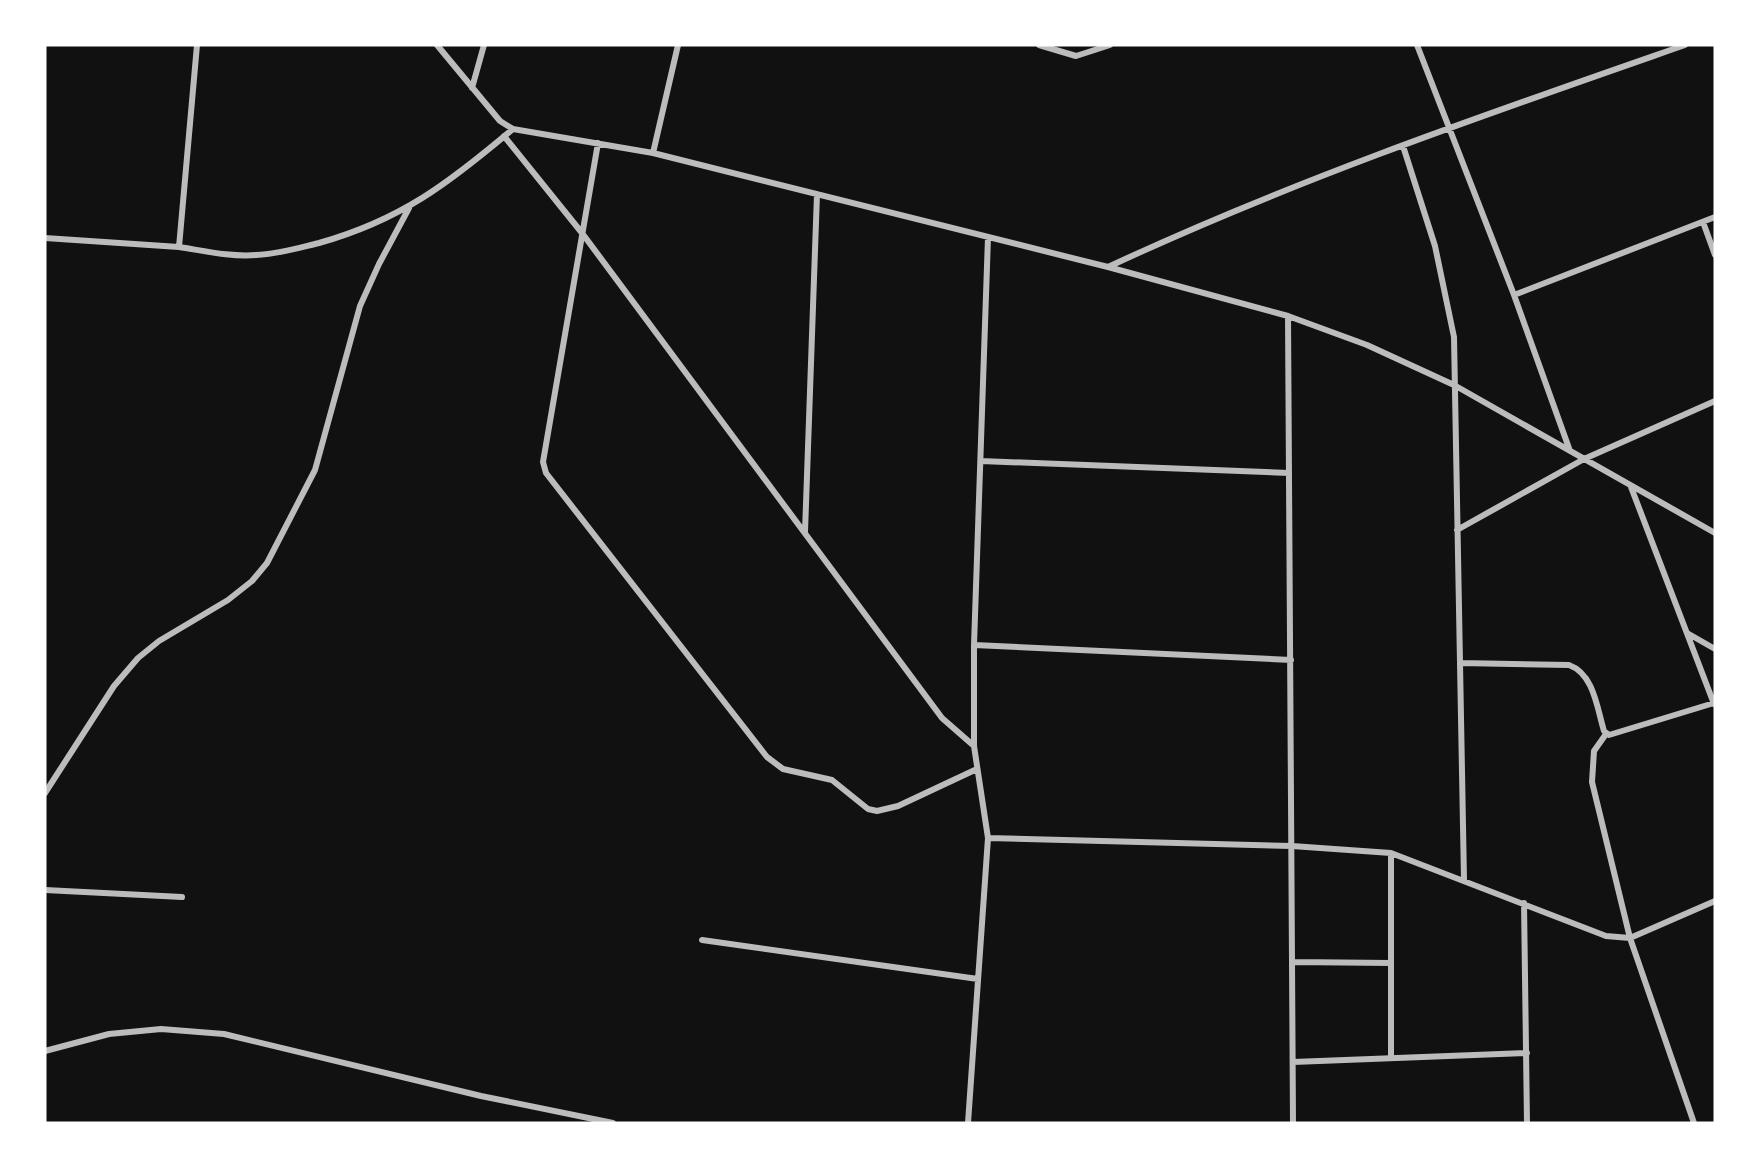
<svg xmlns="http://www.w3.org/2000/svg" width="1760" height="1168" viewBox="0 0 1760 1168" font-family="'Titillium Web',sans-serif">
<style>
.lines{fill:none;stroke-linecap:round;stroke-linejoin:round}
.minor{stroke:#bcbcbc;stroke-width:6}
</style>
<rect width="100%" height="100%" fill="#111"/>
<g class="lines">
<!-- minor -->
<path class="minor" d="M 437,45 L 500,121 L 513,129 L 653,153 L 1108,267 L 1288,316 L 1367,345 L 1454,385 L 1715,533
M 1039,45 L 1076,56 L 1110,45
M 1417,45 L 1514,295 L 1570,451
M 472,88 L 484,45
M 504,136 L 582,233 L 942,718 L 974,746
M 598,143 L 543,462 L 546,473 L 767,757 L 783,769 L 832,780 L 868,809 L 877,811 L 898,806 L 977,769
M 1403,146 L 1435,246 L 1454,337 L 1464,880
M 653,153 L 678,45
M 1703,222 L 1715,255
M 45,238 L 179,247 L 197,45
M 179,247 C 205,251 231,257 256,255 C 278,254 298,248 319,243 C 401,220 449,183 513,129
M 1108,267 C 1294,180 1490,113 1685,45
M 1514,295 L 1715,217
M 1288,316 L 1293,1123
M 981,461 L 1289,473
M 1631,487 L 1714,704
M 1457,530 L 1584,459 L 1715,401
M 805,532 L 817,194
M 1687,633 L 1715,649
M 974,645 L 1291,660
M 1460,663 L 1569,665 C 1594,674 1597,708 1604,731 L 1609,735 L 1714,703
M 1606,734 L 1594,751 L 1592,782 L 1630,938 L 1694,1123
M 45,793 L 114,686 L 138,658 L 159,641 L 228,600 L 252,581 L 267,563 L 315,470 L 360,306 L 379,264 L 409,208
M 988,838 L 1292,846 L 1391,853 L 1606,936 L 1630,938 L 1715,901
M 1391,853 L 1391,1057
M 45,890 L 182,897
M 1524,903 L 1527,1123
M 702,940 L 978,979
M 1293,962 L 1391,963
M 45,1051 L 109,1034 L 161,1029 L 224,1034 L 481,1096 L 613,1123
M 1293,1062 L 1527,1053
M 968,1123 L 988,838 L 974,746 L 974,645 L 988,237"/>
</g>
<!-- border -->
<rect width="1760" height="1168" fill="none" stroke="#ffffff" stroke-width="93"/>
</svg>
